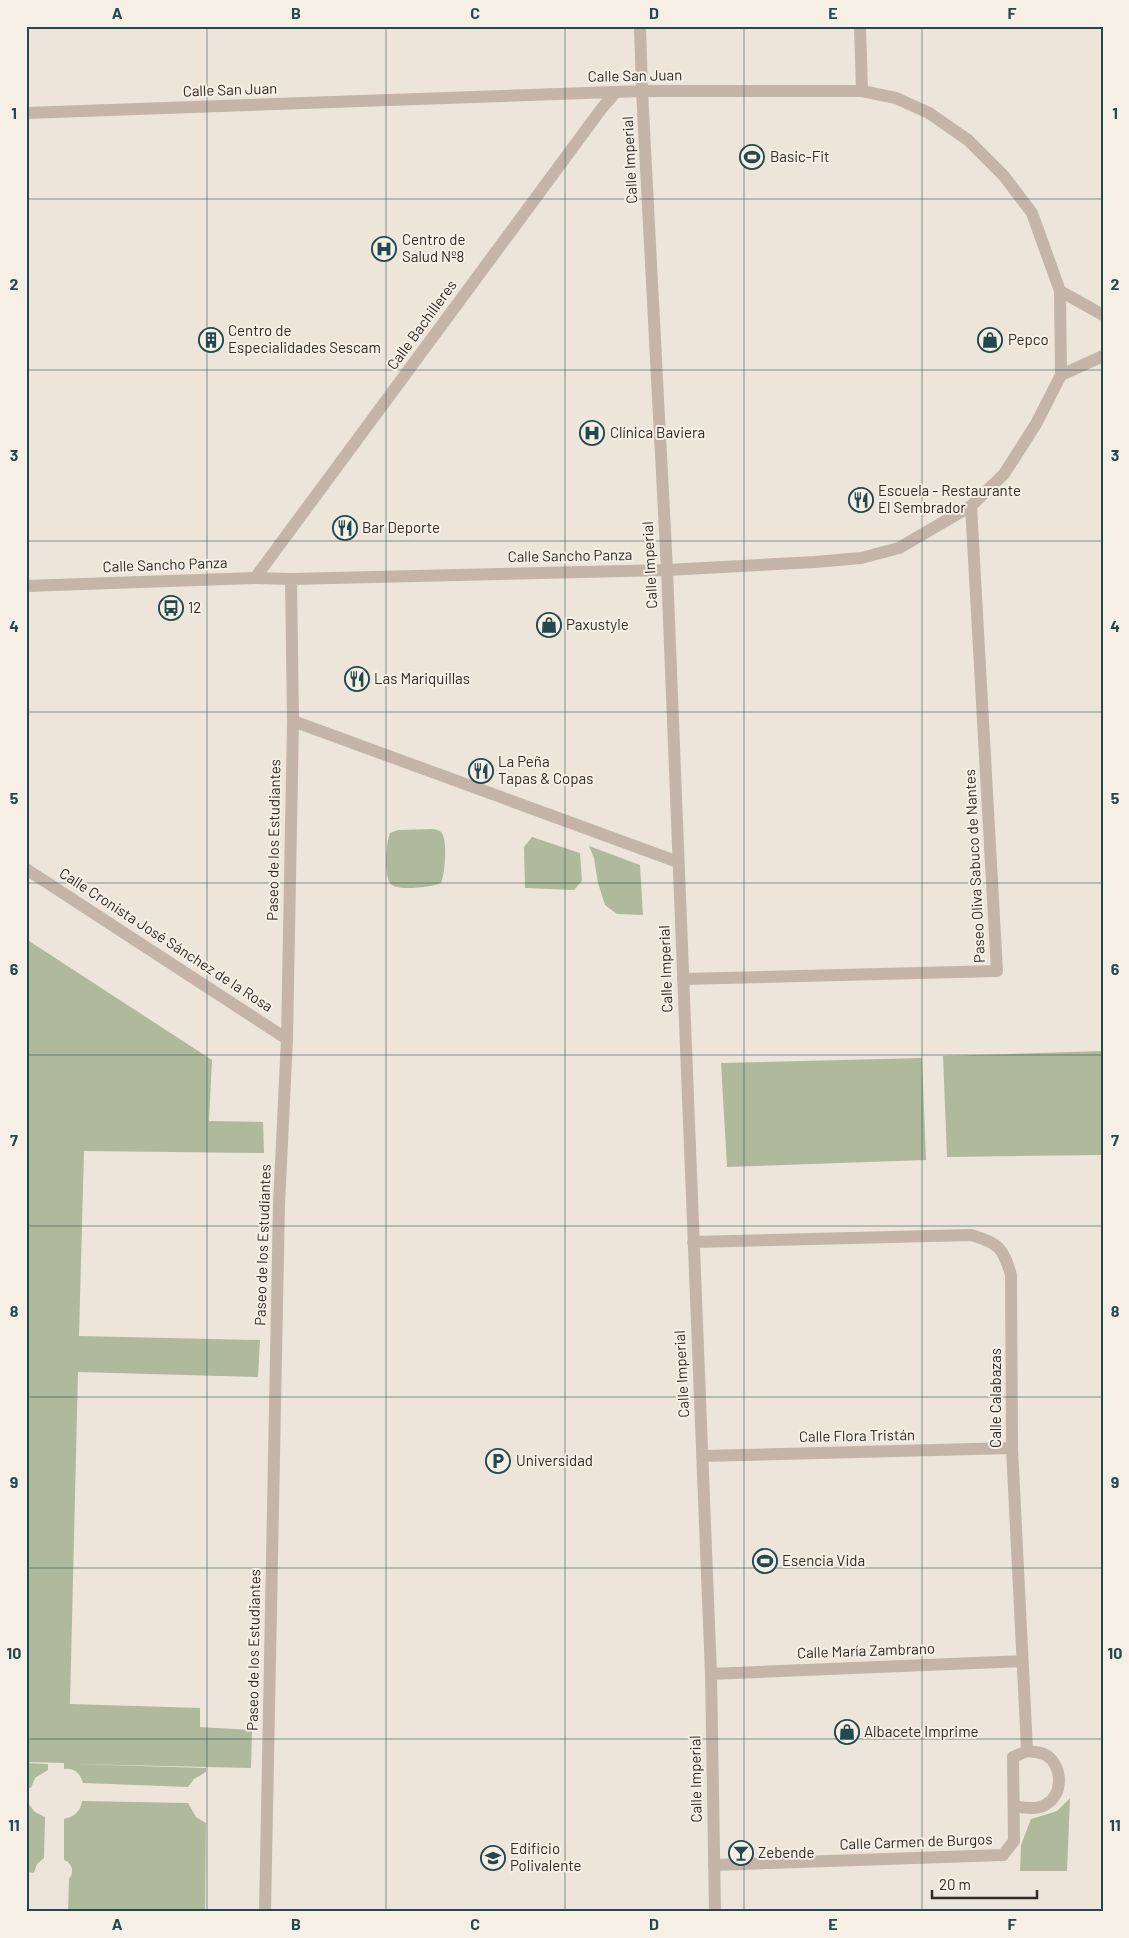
<svg xmlns="http://www.w3.org/2000/svg" width="1129" height="1938" viewBox="0 0 1129 1938" font-family="Barlow,sans-serif">
<style>
.green{fill:#afba9c}
.lines{fill:none;stroke-linecap:round;stroke-linejoin:round}
.pedestrian{stroke:#c4b5a8;stroke-width:12}
.minor{stroke:#c4b5a8;stroke-width:12}
.grid{fill:none;stroke:#22494d;stroke-width:1;stroke-opacity:0.55}
.labels{text-anchor:middle;stroke-width:4;stroke-linejoin:round;paint-order:stroke}
.street-label{font-size:15px;fill:#312a27;stroke:#f6efe5}
.poi-label{font-size:15px;fill:#312a27;stroke:#f6efe5;text-anchor:start}
.neatline{fill:none;stroke:#22494d;stroke-width:2}
.grid-label{font-size:16px;text-anchor:middle;font-weight:bold;fill:#22494d}
</style>
<rect width="100%" height="100%" fill="#ede5da"/>
<!-- green -->
<path class="green" d="M 434,829 C 436,830 439,830 441,832 C 448,838 445,875 441,883 C 433,887 400,891 392,885 C 383,879 386,842 390,833 L 398,830 Z
M 532,837 L 580,853 L 582,881 L 574,890 L 525,888 L 524,847 Z
M 589,846 L 640,865 L 643,915 L 617,914 L 605,905 L 598,883 L 594,858 Z
M 26,939 L 212,1060 L 209,1121 L 263,1122 L 264,1153 L 84,1151 L 79,1336 L 260,1340 L 258,1377 L 78,1372 L 70,1704 L 200,1708 L 200,1727 L 252,1730 L 251,1768 L 75,1764 L 206,1768 L 206,1772 L 194,1779 L 188,1787 L 83,1783 C 80,1773 74,1768 64,1769 L 64,1763 L 26,1762 Z
M 1103,1051 L 1103,1155 L 947,1157 L 943,1056 Z
M 922,1058 L 926,1160 L 727,1167 L 721,1063 Z
M 26,1763 L 48,1764 L 48,1770 L 35,1778 L 31,1788 L 26,1787 Z
M 1070,1798 L 1067,1871 L 1020,1871 L 1021,1845 L 1031,1819 L 1057,1811 Z
M 26,1801 L 35,1812 L 45,1817 L 44,1858 L 37,1864 L 34,1873 L 26,1872 Z
M 82,1801 L 188,1803 L 196,1817 L 206,1823 L 205,1912 L 68,1912 L 69,1879 C 75,1872 72,1863 64,1860 L 64,1819 C 74,1817 81,1811 82,1801 Z"/>
<g class="lines">
<!-- pedestrian -->
<path class="pedestrian" d="M 640,26 L 642,91
M 860,26 L 862,91
M 255,578 L 602,108 L 616,92
M 293,721 L 678,862
M 683,979 L 997,971 L 971,506
M 1026,1729 L 1027,1751
M 1015,1806 C 1024,1808 1036,1810 1045,1805 C 1064,1795 1063,1766 1046,1755 C 1040,1752 1034,1752 1027,1751
M 714,1865 L 1003,1855 L 1014,1841 L 1013,1757 L 1027,1751"/>
<!-- minor -->
<path class="minor" d="M 642,91 L 667,570 L 704,1499 L 711,1674 L 715,1912
M 26,113 L 642,91 L 862,91 L 896,98 L 929,113 L 968,140 L 1004,176 L 1032,213 L 1060,291 L 1061,375 L 1036,424 L 1004,474 L 971,506 L 899,548 L 861,558 L 815,562 L 667,570 L 291,579 L 255,578 L 26,586
M 1060,291 L 1103,315
M 1061,375 L 1103,356
M 26,869 L 287,1039
M 693,1242 L 971,1235 C 999,1243 1003,1248 1011,1275 L 1012,1448 L 1026,1729
M 702,1456 L 1012,1448
M 711,1674 L 1022,1661
M 265,1912 L 279,1204 L 287,1039 L 293,721 L 291,579"/>
</g>
<!-- grid -->
<path class="grid" d="M 207,26 L 207,1912M 386,26 L 386,1912M 565,26 L 565,1912M 744,26 L 744,1912M 922,26 L 922,1912M 26,199 L 1103,199M 26,370 L 1103,370M 26,541 L 1103,541M 26,712 L 1103,712M 26,883 L 1103,883M 26,1055 L 1103,1055M 26,1226 L 1103,1226M 26,1397 L 1103,1397M 26,1568 L 1103,1568M 26,1739 L 1103,1739"/>
<!-- icons -->
<defs>
<symbol id="stadium-ring" viewBox="-11 -11 22 22"><circle r="9.5" fill="#f6efe5" stroke="#22494d" stroke-width="1.5"/><path d="M0-5a6.5 5 0 1 0 0 10a6.5 5 0 1 0 0-10ZM-3.5-1.8h7v3.6h-7Z" fill="#22494d"/></symbol>
<symbol id="hospital-ring" viewBox="-11 -11 22 22"><circle r="9.5" fill="#f6efe5" stroke="#22494d" stroke-width="1.5"/><path d="M-5-5h3v3.5h4V-5h3V5h-3V1.5h-4V5h-3Z" fill="#22494d"/></symbol>
<symbol id="building-ring" viewBox="-11 -11 22 22"><circle r="9.5" fill="#f6efe5" stroke="#22494d" stroke-width="1.5"/><path d="M-4-6H4V6H1V3H-1V6H-4ZM-2.5-4.3h1.7v1.8h-1.7ZM.8-4.3h1.7v1.8H.8ZM-2.5-1h1.7V.8h-1.7ZM.8-1h1.7V.8H.8Z" fill="#22494d"/></symbol>
<symbol id="shop-ring" viewBox="-11 -11 22 22"><circle r="9.5" fill="#f6efe5" stroke="#22494d" stroke-width="1.5"/><path d="M-5-2.5h2.3a2.7 3.5 0 0 1 5.4 0H5L5.5 6h-11ZM-1.5-2.5h3a1.5 2.3 0 0 0-3 0Z" fill="#22494d"/></symbol>
<symbol id="restaurant-ring" viewBox="-11 -11 22 22"><circle r="9.5" fill="#f6efe5" stroke="#22494d" stroke-width="1.5"/><path d="M-5-6h1v4h1v-4h1v4h1v-4h1v5L-1.5 .5V6h-2V.5L-5-1ZM5-6V6H3V1.5H1.5Q1.5-4 5-6Z" fill="#22494d"/></symbol>
<symbol id="bus-ring" viewBox="-11 -11 22 22"><circle r="9.5" fill="#f6efe5" stroke="#22494d" stroke-width="1.5"/><path d="M-5-6H5V4H4V6H2V4H-2V6H-4V4H-5ZM-3.5-4V0h7V-4ZM-3.5 1.2v1.5H-2V1.2ZM2 1.2v1.5H3.5V1.2Z" fill="#22494d"/></symbol>
<symbol id="parking-ring" viewBox="-11 -11 22 22"><circle r="9.5" fill="#f6efe5" stroke="#22494d" stroke-width="1.5"/><path d="M-3.5-5.5H1a3.5 3.5 0 0 1 0 7H-1V5.5H-3.5ZM-1-3.4V-.6H.8a1.4 1.4 0 0 0 0-2.8Z" fill="#22494d"/></symbol>
<symbol id="bar-ring" viewBox="-11 -11 22 22"><circle r="9.5" fill="#f6efe5" stroke="#22494d" stroke-width="1.5"/><path d="M-6-5H6L.8 .8V4.5H3.5V6h-7V4.5H-.8V.8Z" fill="#22494d"/></symbol>
<symbol id="university-ring" viewBox="-11 -11 22 22"><circle r="9.5" fill="#f6efe5" stroke="#22494d" stroke-width="1.5"/><path d="M0-5L7-2L0 1L-7-2ZM-4 1L0 2.5L4 1V4Q0 6-4 4Z" fill="#22494d"/></symbol>
</defs>
<g fill-rule="evenodd">
<use href="#stadium-ring" x="738" y="143" width="28" height="28"/>
<use href="#hospital-ring" x="370" y="235" width="28" height="28"/>
<use href="#building-ring" x="197" y="326" width="28" height="28"/>
<use href="#shop-ring" x="976" y="326" width="28" height="28"/>
<use href="#hospital-ring" x="578" y="419" width="28" height="28"/>
<use href="#restaurant-ring" x="847" y="486" width="28" height="28"/>
<use href="#restaurant-ring" x="331" y="514" width="28" height="28"/>
<use href="#bus-ring" x="157" y="594" width="28" height="28"/>
<use href="#shop-ring" x="535" y="611" width="28" height="28"/>
<use href="#restaurant-ring" x="343" y="665" width="28" height="28"/>
<use href="#restaurant-ring" x="467" y="757" width="28" height="28"/>
<use href="#parking-ring" x="484" y="1447" width="28" height="28"/>
<use href="#stadium-ring" x="751" y="1547" width="28" height="28"/>
<use href="#shop-ring" x="833" y="1718" width="28" height="28"/>
<use href="#bar-ring" x="727" y="1839" width="28" height="28"/>
<use href="#university-ring" x="479" y="1844" width="28" height="28"/>
</g>
<g class="labels">
<!-- street labels -->
<g class="street-label">
<text transform="translate(635 76) rotate(-1)" y="5">Calle San Juan</text>
<text transform="translate(230 90) rotate(-2)" y="5">Calle San Juan</text>
<text transform="translate(630 160) rotate(-93)" y="5">Calle Imperial</text>
<text transform="translate(422 325) rotate(-54)" y="5">Calle Bachilleres</text>
<text transform="translate(570 556) rotate(-1)" y="5">Calle Sancho Panza</text>
<text transform="translate(165 565) rotate(-2)" y="5">Calle Sancho Panza</text>
<text transform="translate(650 565) rotate(-93)" y="5">Calle Imperial</text>
<text transform="translate(274 840) rotate(-89)" y="5">Paseo de los Estudiantes</text>
<text transform="translate(975 866) rotate(-93)" y="5">Paseo Oliva Sabuco de Nantes</text>
<text transform="translate(166 940) rotate(33)" y="5">Calle Cronista José Sánchez de la Rosa</text>
<text transform="translate(666 969) rotate(-92)" y="5">Calle Imperial</text>
<text transform="translate(263 1245) rotate(-88)" y="5">Paseo de los Estudiantes</text>
<text transform="translate(682 1374) rotate(-93)" y="5">Calle Imperial</text>
<text transform="translate(996 1398) rotate(-90)" y="5">Calle Calabazas</text>
<text transform="translate(857 1436) rotate(-1)" y="5">Calle Flora Tristán</text>
<text transform="translate(254 1650) rotate(-89)" y="5">Paseo de los Estudiantes</text>
<text transform="translate(866 1651) rotate(-2)" y="5">Calle María Zambrano</text>
<text transform="translate(696 1779) rotate(-91)" y="5">Calle Imperial</text>
<text transform="translate(916 1842) rotate(-2)" y="5">Calle Carmen de Burgos</text>
</g>
<!-- poi labels -->
<g class="poi-label">
<text x="770" y="162">Basic-Fit</text>
<text x="402" y="245">Centro de<tspan x="402" dy="17">Salud Nº8</tspan></text>
<text x="228" y="336">Centro de<tspan x="228" dy="17">Especialidades Sescam</tspan></text>
<text x="1008" y="345">Pepco</text>
<text x="610" y="438">Clínica Baviera</text>
<text x="878" y="496">Escuela - Restaurante<tspan x="878" dy="17">El Sembrador</tspan></text>
<text x="362" y="533">Bar Deporte</text>
<text x="188" y="613">12</text>
<text x="566" y="630">Paxustyle</text>
<text x="374" y="684">Las Mariquillas</text>
<text x="498" y="767">La Peña<tspan x="498" dy="17">Tapas &amp; Copas</tspan></text>
<text x="516" y="1466">Universidad</text>
<text x="782" y="1566">Esencia Vida</text>
<text x="864" y="1737">Albacete Imprime</text>
<text x="510" y="1854">Edificio<tspan x="510" dy="17">Polivalente</tspan></text>
<text x="758" y="1858">Zebende</text>
</g>
</g>
<!-- border -->
<rect width="1129" height="1938" fill="none" stroke="#f6efe5" stroke-width="55"/>
<!-- scale -->
<path d="M932 1890v8h105v-8" fill="none" stroke="#312a27" stroke-width="2.5"/>
<text x="939" y="1890" font-size="15" fill="#312a27" stroke="#f6efe5" stroke-width="4" paint-order="stroke">20 m</text>
<rect x="28" y="28" width="1074" height="1882" class="neatline"/>
<g class="grid-label">
<text x="117" y="19">A</text>
<text x="296" y="19">B</text>
<text x="475" y="19">C</text>
<text x="654" y="19">D</text>
<text x="833" y="19">E</text>
<text x="1012" y="19">F</text>
<text x="14" y="119">1</text>
<text x="1115" y="119">1</text>
<text x="14" y="290">2</text>
<text x="1115" y="290">2</text>
<text x="14" y="461">3</text>
<text x="1115" y="461">3</text>
<text x="14" y="632">4</text>
<text x="1115" y="632">4</text>
<text x="14" y="804">5</text>
<text x="1115" y="804">5</text>
<text x="14" y="975">6</text>
<text x="1115" y="975">6</text>
<text x="14" y="1146">7</text>
<text x="1115" y="1146">7</text>
<text x="14" y="1317">8</text>
<text x="1115" y="1317">8</text>
<text x="14" y="1488">9</text>
<text x="1115" y="1488">9</text>
<text x="14" y="1659">10</text>
<text x="1115" y="1659">10</text>
<text x="14" y="1831">11</text>
<text x="1115" y="1831">11</text>
<text x="117" y="1930">A</text>
<text x="296" y="1930">B</text>
<text x="475" y="1930">C</text>
<text x="654" y="1930">D</text>
<text x="833" y="1930">E</text>
<text x="1012" y="1930">F</text>
</g>
</svg>
